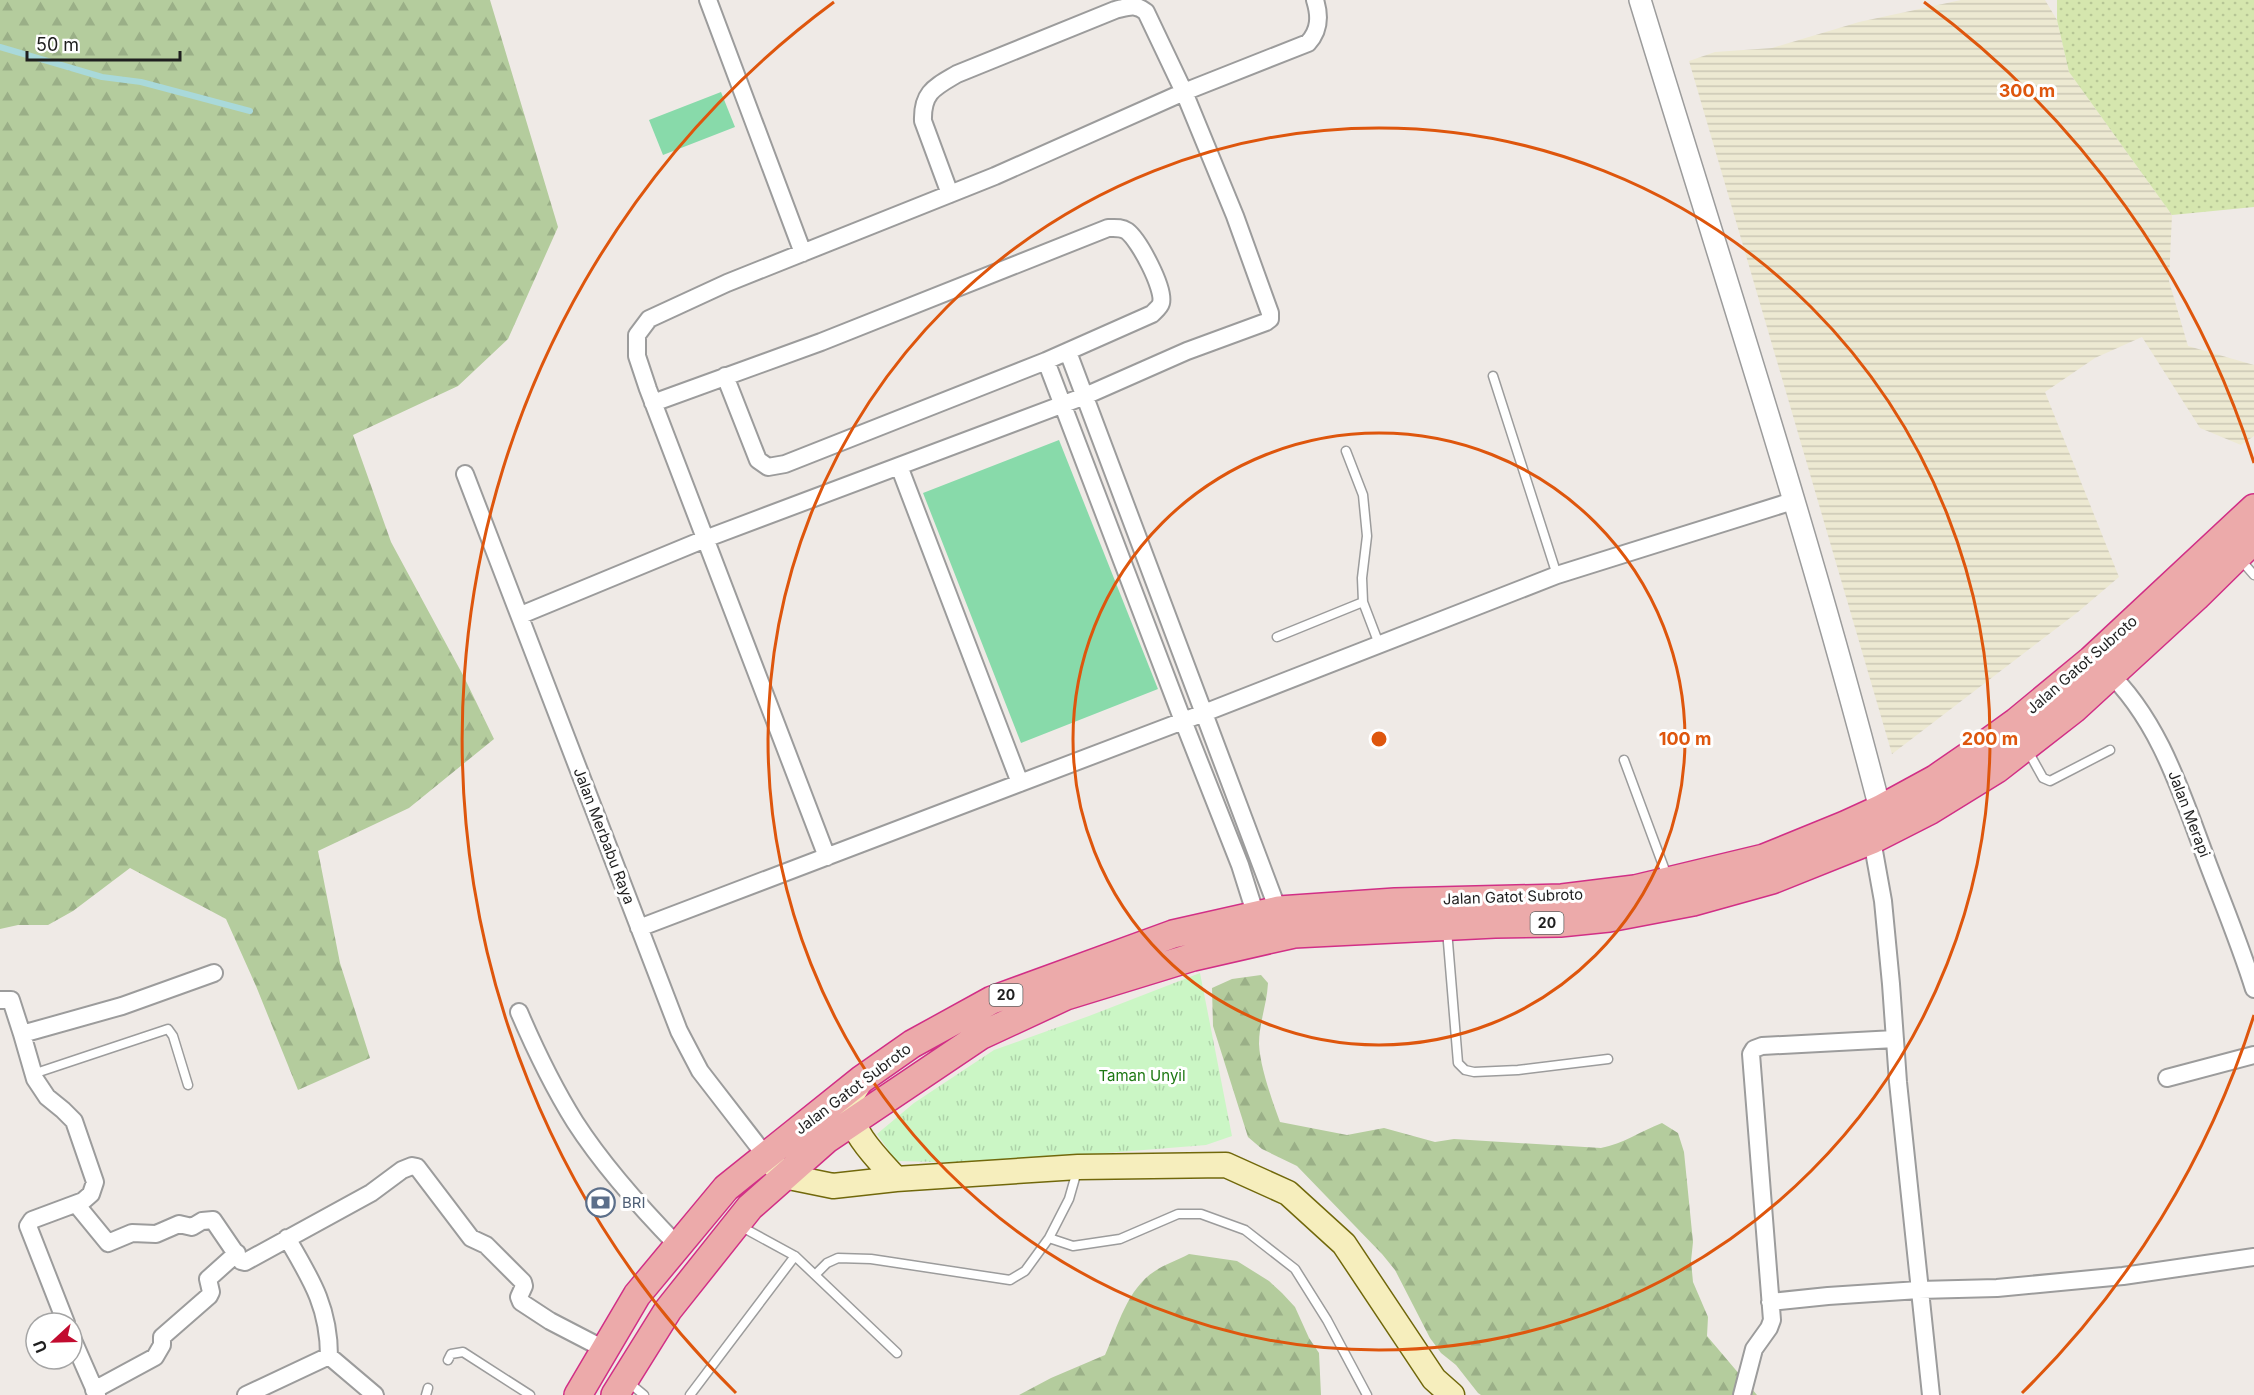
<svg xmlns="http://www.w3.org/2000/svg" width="2254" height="1395" viewBox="0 0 2254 1395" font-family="Inter,sans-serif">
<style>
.farmland{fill:url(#farmland-rules)}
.grass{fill:url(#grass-dots)}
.forest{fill:url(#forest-firs)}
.park{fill:url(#park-tufts)}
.pitch{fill:#88daaa}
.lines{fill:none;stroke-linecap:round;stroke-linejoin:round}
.stream{stroke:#a9d9da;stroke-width:6}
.service-casing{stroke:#9c9c9c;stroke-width:11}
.minor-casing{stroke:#9c9c9c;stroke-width:20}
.tertiary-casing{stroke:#9c9c9c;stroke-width:24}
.secondary-casing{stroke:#71680b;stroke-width:27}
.trunk-casing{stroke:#d12f86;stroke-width:30}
.service{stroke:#fff;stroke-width:8}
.minor{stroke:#fff;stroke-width:16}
.tertiary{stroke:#fff;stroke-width:21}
.secondary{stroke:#f6eebd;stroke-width:24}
.trunk{stroke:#ecaaaa;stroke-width:27}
.ring{fill:none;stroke:#de560d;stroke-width:3}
.labels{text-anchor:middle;stroke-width:6;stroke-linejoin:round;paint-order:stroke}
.shield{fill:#fff;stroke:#626262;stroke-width:1.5}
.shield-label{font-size:14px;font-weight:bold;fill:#1f1f1f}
.street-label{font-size:15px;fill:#1f1f1f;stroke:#fff}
.park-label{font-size:15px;fill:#1d7812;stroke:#fff}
.service-label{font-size:15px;fill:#4e5e75;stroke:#fff;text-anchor:start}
.centre{fill:#de560d;stroke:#fff;stroke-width:3}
.ring-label{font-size:18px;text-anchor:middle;font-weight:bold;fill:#de560d;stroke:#fff;stroke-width:6;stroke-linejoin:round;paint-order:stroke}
</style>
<defs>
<pattern id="farmland-rules" width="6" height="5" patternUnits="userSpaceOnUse" patternTransform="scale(1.5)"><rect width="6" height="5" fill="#ede9d2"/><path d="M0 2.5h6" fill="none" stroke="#cbc7b4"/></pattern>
<pattern id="grass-dots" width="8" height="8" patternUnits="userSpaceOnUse" patternTransform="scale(1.5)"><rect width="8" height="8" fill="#d5e6ae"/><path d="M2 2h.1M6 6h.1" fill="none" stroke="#b6c595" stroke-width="1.8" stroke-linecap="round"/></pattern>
<pattern id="forest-firs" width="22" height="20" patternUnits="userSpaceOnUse" patternTransform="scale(1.5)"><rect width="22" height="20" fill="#b4cc9d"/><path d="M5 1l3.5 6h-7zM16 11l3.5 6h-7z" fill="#9aaf87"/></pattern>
<pattern id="park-tufts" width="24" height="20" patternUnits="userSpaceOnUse" patternTransform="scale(1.5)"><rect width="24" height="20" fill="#cbf6c5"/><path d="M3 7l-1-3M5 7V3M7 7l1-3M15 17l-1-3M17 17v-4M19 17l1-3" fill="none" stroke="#aed2a9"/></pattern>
</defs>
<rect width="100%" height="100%" fill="#efeae6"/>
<!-- farmland -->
<path class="farmland" d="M 1961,0 L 2045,0 L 2057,20 L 2069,72 L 2172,215 L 2169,281 L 2188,346 L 2254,365 L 2254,436 L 2241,445 L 2200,428 L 2142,337 L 2095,358 L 2045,392 L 2119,577 L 2078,612 L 1892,754 L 1689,61 L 1715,52 L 1772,48 L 1859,22 Z"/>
<!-- grass -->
<path class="grass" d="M 2057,0 L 2254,0 L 2254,207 L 2172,215 L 2069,72 L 2057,20 Z"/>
<!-- forest -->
<path class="forest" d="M 0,0 L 490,0 L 558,227 L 508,339 L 458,386 L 353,435 L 391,542 L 464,677 L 494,739 L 409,808 L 318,851 L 340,963 L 370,1058 L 298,1090 L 256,986 L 226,919 L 130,868 L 73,911 L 48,925 L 18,925 L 0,929 Z
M 1261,975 L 1268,983 C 1267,1004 1259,1023 1259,1044 C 1260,1067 1272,1100 1280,1122 L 1347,1135 L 1384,1128 L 1435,1142 L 1454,1139 L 1601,1148 C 1623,1144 1641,1131 1662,1123 L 1678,1133 L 1684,1152 L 1693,1242 L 1691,1261 L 1693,1282 L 1708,1317 L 1707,1336 L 1757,1395 L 1481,1395 L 1478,1393 L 1456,1365 L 1441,1353 L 1430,1338 L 1395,1270 L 1382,1254 L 1297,1166 L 1262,1149 L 1248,1137 L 1213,1026 L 1212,988 L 1232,979 Z
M 1189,1254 L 1237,1261 L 1269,1281 L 1282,1293 L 1295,1307 L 1309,1338 L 1319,1353 L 1321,1395 L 1019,1395 L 1051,1378 L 1105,1355 C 1118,1326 1127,1289 1155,1271 C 1165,1264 1178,1260 1189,1254 Z"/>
<!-- park -->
<path class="park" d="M 1200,973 L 1232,1136 L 1206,1145 L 983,1163 L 896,1161 L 877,1134 L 914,1103 L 994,1050 L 1089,1016 Z"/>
<!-- pitch -->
<path class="pitch" d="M 721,92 L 735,127 L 663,155 L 649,120 Z
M 1059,440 L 1158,689 L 1021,743 L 923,493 Z"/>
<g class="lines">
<!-- stream -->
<path class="stream" d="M 0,47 L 102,77 L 141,82 L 250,111"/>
<defs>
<path id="service" d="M 1493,376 L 1557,575
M 1346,451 L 1363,495 L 1367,536 L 1362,578 L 1363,602 L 1379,644
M 2240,559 L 2254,575
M 1277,637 L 1363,602
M 2028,751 L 2043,778 L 2050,781 L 2110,750
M 1624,760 L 1667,876
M 1447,930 L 1458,1063 L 1465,1070 L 1474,1072 L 1518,1070 L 1608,1059
M 33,1074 L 168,1029 L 173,1036 L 188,1085
M 1049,1238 L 1073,1246 L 1120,1239 L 1178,1214 L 1201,1214 L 1245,1230 L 1295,1269 L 1327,1320 L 1367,1395
M 795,1256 L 897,1353
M 815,1275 L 827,1263 L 838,1258 L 871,1259 L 1010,1280 L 1025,1271 L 1049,1238 L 1069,1199 L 1077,1171
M 448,1360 L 451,1354 L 463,1352 L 530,1395
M 627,1381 L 644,1395
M 426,1395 L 428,1388
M 690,1395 L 795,1256 L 740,1226"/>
<path id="minor" d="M 708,0 L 803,253
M 1068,352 L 1281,918
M 1046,361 L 1180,713 L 1240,865 L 1258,922
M 653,403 L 821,342 L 1108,228 C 1115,228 1121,227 1127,231 C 1139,240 1165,289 1161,303 C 1160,307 1155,311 1152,314 L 1046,361 L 785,464 L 768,467 L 758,460 L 725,376
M 899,466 L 1020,783
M 465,474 L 679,1031 L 700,1071 L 765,1155
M 521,615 L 705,539 L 1085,396 L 1187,351 L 1266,322 L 1270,319 L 1270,313 L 1235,216 L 1184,92 L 1146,12 C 1135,3 1128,7 1115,10 L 957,74 C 935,87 922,92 923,121 L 950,194
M 2105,669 C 2160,720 2182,795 2208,864 C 2224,906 2241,947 2254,989
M 1872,840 L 1883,901 L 1891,984 L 1898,1082 L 1931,1395
M 827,857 L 648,389 L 637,356 L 637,335 L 649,319 L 727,283 L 995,176 L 1184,92 L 1308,43 C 1320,30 1320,16 1315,0
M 639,928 L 1204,713 L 1557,575 L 1793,501
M 0,1000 L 11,1000 L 22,1034
M 519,1012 C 534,1047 555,1090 575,1122 C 604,1167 641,1208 678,1246
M 2167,1078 L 2254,1055
M 76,1204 L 108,1243 L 132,1233 L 156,1234 L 179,1224 L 192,1227 L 202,1221 L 213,1220 L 241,1261 L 245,1262 L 371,1193 L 402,1170 L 412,1166 L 417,1167 L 471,1238 L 486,1245 L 523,1282 L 524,1286 L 519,1297 L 521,1302 L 550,1321 L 604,1349
M 287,1238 C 311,1279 329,1307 329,1356
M 1770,1302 L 1828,1296 L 1919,1290 L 1997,1288 L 2123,1276 L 2254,1257
M 66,1323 L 28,1226 L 32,1220 L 83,1201 L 91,1194 L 95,1182 L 74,1121 L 63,1110 L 47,1097 L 35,1079 L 22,1034 L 122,1006 L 214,973
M 72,1338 L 97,1395
M 94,1390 L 155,1357 L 162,1345 L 162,1337 L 209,1296 L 211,1292 L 208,1279 L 237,1253
M 246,1395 L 329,1356 L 375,1395
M 1742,1395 L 1754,1349 L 1769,1328 L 1772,1320 L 1751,1054 L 1754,1049 L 1762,1046 L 1895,1039"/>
<path id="tertiary" d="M 1640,0 C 1722,269 1810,536 1880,809 L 1885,823"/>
<path id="secondary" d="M 862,1079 C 858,1086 850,1096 850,1104 C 848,1131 879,1160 896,1179
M 774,1165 L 784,1176 L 833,1186 L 896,1179 L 1078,1167 L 1226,1165 L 1288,1193 L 1344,1244 L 1434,1379 L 1452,1395"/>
<path id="trunk" d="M 578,1395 L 637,1295 L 726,1188 L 862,1079 L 912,1044 L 992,1000 L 1173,934 L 1279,910 L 1395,902 L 1562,898 L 1635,889 L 1764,858 L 1845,825 L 1880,809 L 1935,779 L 1977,750 L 2016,722 L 2091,660 L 2254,508
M 615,1395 L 668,1310 L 750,1207 L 827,1139 L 980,1036 L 1066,996 L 1193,957 L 1294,934 L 1495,924 L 1560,923 L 1609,918 L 1693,902 L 1772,880 L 1872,840 L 1929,811 L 1997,769 L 2074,709 L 2196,597 L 2254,540"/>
</defs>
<!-- service casing -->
<use href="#service" class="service-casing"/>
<!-- minor casing -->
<use href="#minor" class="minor-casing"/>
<!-- tertiary casing -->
<use href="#tertiary" class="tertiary-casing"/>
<!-- secondary casing -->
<use href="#secondary" class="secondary-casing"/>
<!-- trunk casing -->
<use href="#trunk" class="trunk-casing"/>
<!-- service -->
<use href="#service" class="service"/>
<!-- minor -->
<use href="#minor" class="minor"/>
<!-- tertiary -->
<use href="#tertiary" class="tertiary"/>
<!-- secondary -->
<use href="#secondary" class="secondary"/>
<!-- trunk -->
<use href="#trunk" class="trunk"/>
</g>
<!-- distance rings -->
<g class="ring">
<circle cx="1379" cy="739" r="306"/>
<circle cx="1379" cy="739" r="611"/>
<path d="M2254 1015A917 917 0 0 1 2022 1393M736 1393A917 917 0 0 1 834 2M1924 2A917 917 0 0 1 2254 463"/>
</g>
<!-- icons -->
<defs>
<symbol id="bank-ring" viewBox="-11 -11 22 22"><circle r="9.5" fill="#fff" stroke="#5c6f8a" stroke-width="1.5"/><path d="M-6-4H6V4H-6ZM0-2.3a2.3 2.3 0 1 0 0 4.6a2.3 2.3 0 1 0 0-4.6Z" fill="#5c6f8a"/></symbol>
</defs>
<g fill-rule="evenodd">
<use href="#bank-ring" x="584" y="1186" width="33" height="33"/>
</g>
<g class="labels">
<!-- shield labels -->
<g class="shield">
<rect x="1530.5" y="912" width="33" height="22" rx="4.5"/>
<rect x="989.5" y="984" width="33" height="22" rx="4.5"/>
</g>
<g class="shield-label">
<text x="1547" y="928">20</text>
<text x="1006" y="1000">20</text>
</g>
<!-- street labels -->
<g class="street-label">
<text transform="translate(2082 665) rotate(-41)" y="5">Jalan Gatot Subroto</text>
<text transform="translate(2189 814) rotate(69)" y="5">Jalan Merapi</text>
<text transform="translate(604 836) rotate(69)" y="5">Jalan Merbabu Raya</text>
<text transform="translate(1513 897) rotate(-2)" y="5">Jalan Gatot Subroto</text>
<text transform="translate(853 1089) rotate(-37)" y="5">Jalan Gatot Subroto</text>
</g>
<!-- park labels -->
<g class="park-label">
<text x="1142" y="1081">Taman Unyil</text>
</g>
<!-- service labels -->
<g class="service-label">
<text x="622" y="1208">BRI</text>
</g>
</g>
<circle cx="1379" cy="739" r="9" class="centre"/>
<g class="ring-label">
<text x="2027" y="97">300 m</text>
<text x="1685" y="745">100 m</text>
<text x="1990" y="745">200 m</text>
</g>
<!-- north arrow -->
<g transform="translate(54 1341) rotate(248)"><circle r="28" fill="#ffffff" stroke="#a5a5a5" stroke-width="1.5"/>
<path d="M0-4.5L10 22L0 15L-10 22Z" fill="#c20b2f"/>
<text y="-9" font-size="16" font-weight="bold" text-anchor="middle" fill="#1f1f1f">U</text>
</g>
<!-- scale -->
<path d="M27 51v9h153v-9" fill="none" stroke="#1f1f1f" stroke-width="3"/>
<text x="36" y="51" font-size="18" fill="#1f1f1f" stroke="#ffffff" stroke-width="4.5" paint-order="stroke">50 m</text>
</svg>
